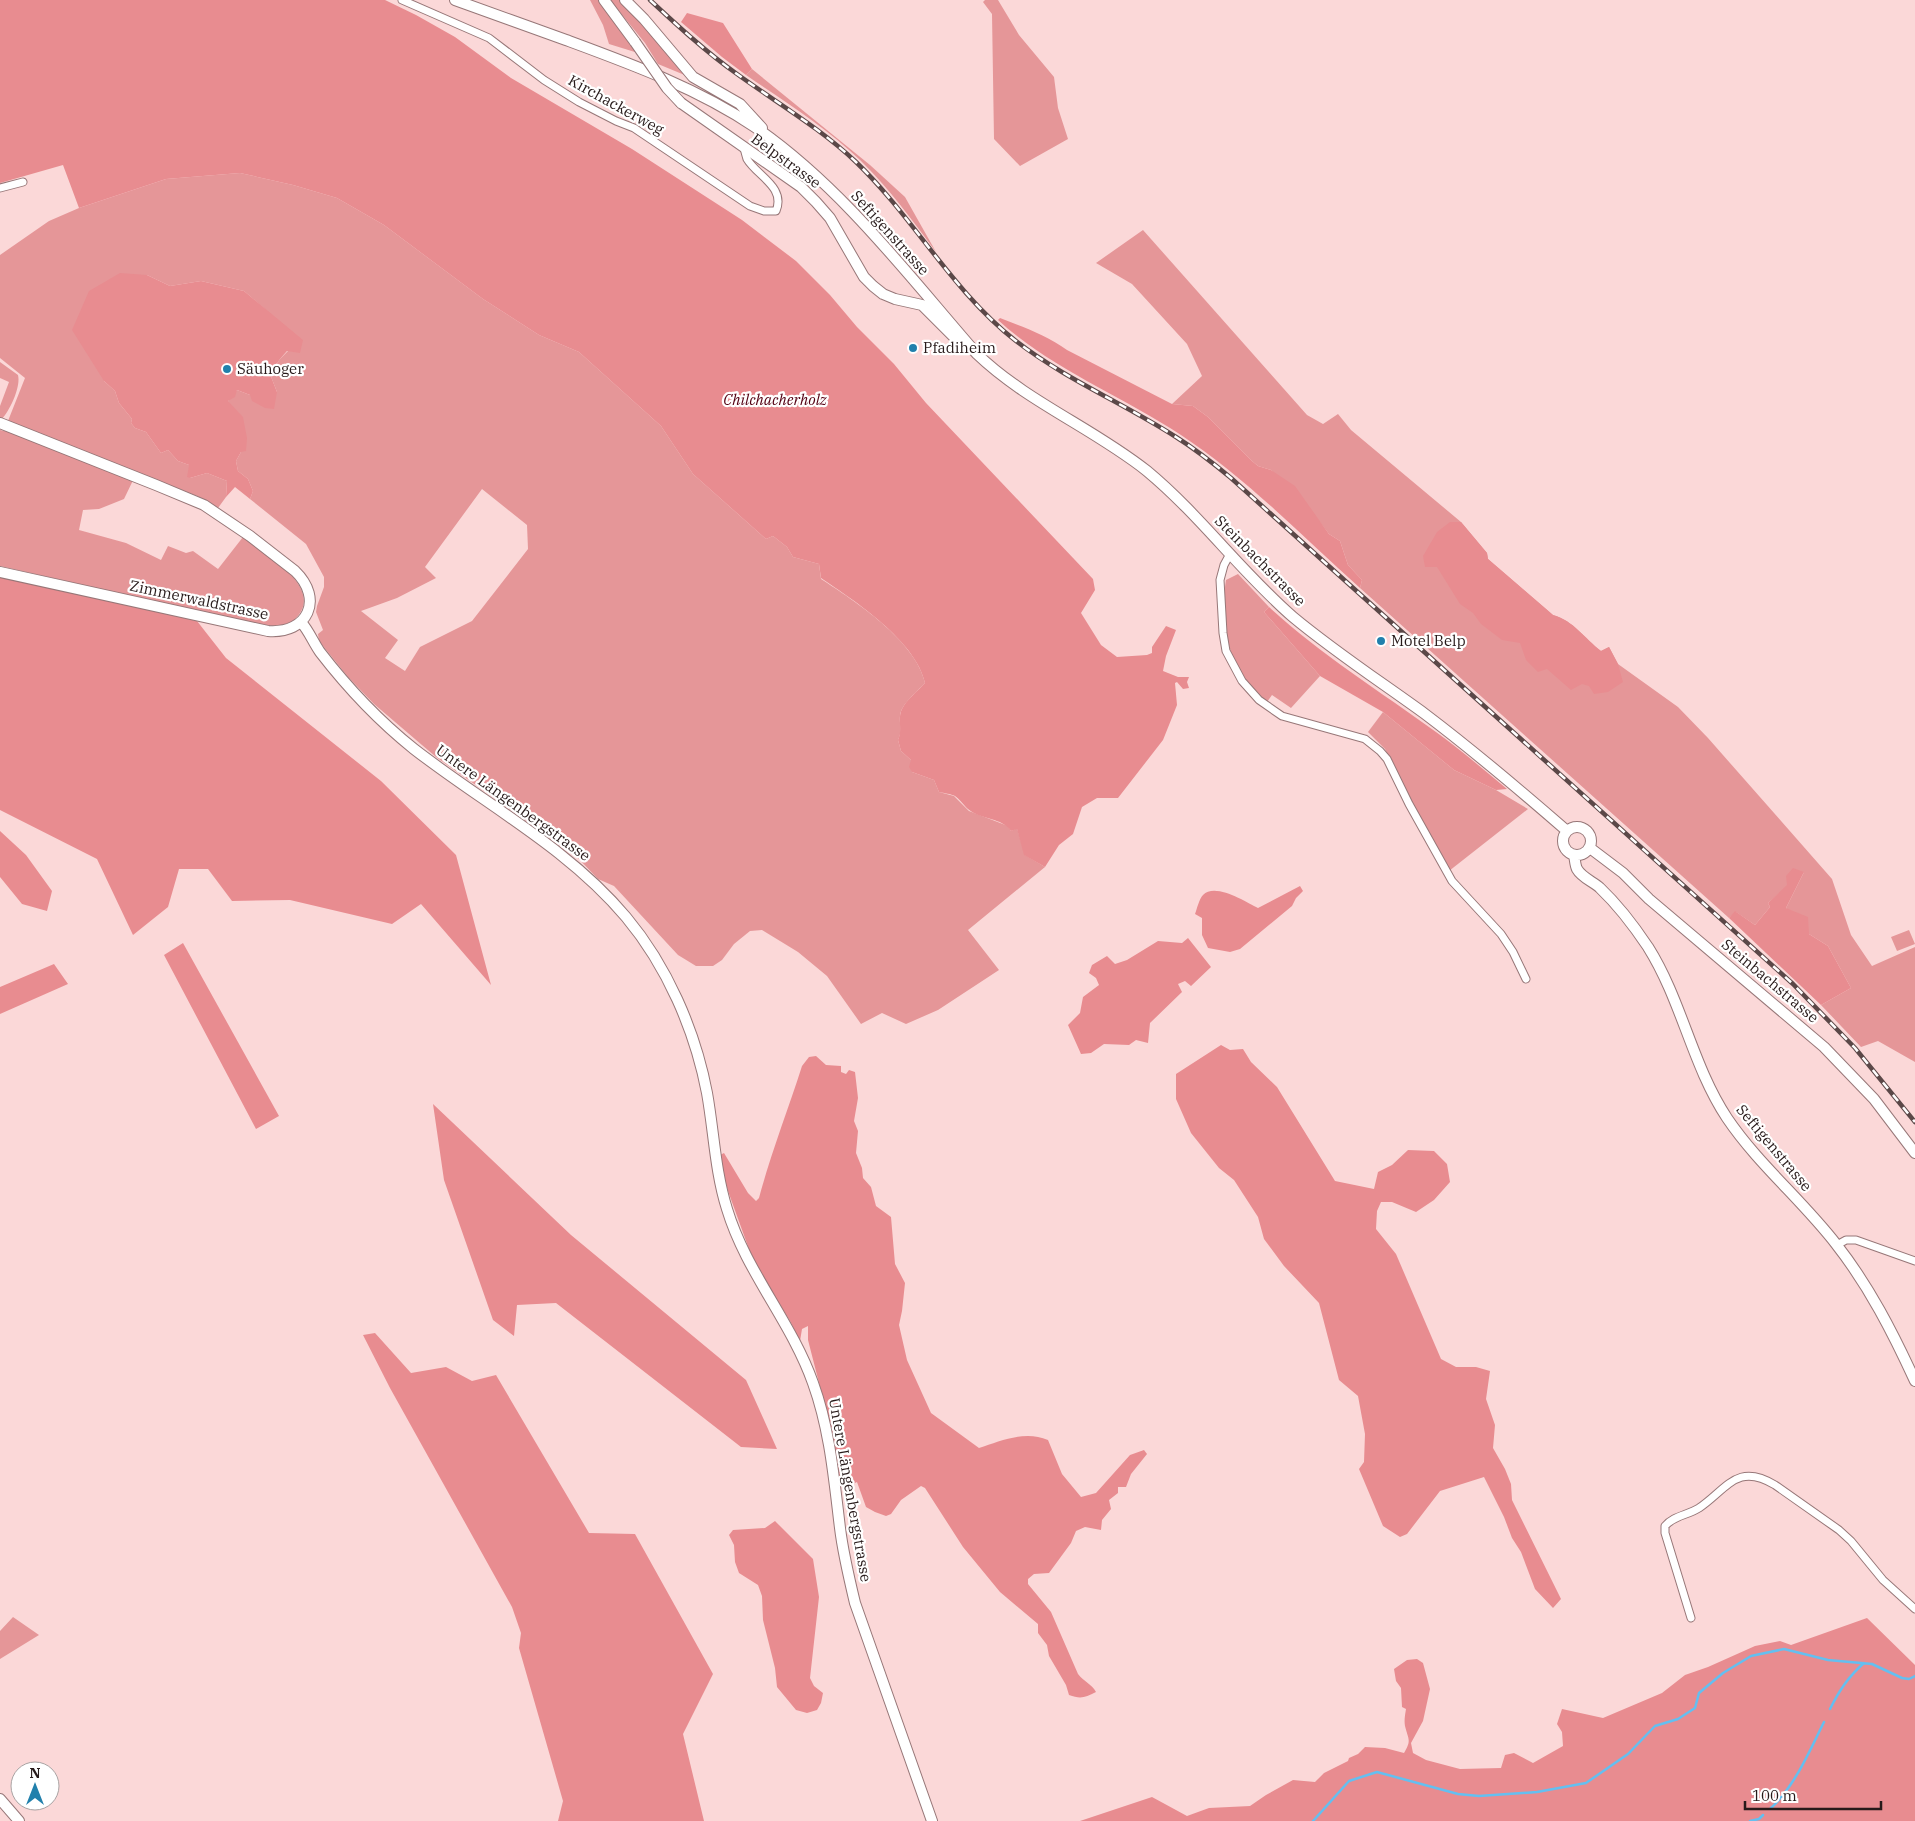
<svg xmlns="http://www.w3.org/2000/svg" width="1915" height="1821" viewBox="0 0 1915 1821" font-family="'IBM Plex Serif',serif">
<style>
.green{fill:#e59698;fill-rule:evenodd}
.forest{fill:#e88c90}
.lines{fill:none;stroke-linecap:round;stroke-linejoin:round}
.stream{stroke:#64bff0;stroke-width:2.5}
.street-casing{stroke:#977778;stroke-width:9}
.secondary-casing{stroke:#977778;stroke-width:12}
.street{stroke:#fff;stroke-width:7}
.secondary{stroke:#fff;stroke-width:10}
.rail-casing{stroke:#5b4848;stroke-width:4.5}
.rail{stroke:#fff;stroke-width:2.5;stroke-dasharray:8;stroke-linecap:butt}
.secondary-bridge-casing{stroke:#977778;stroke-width:12;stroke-linecap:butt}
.secondary-bridge{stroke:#fff;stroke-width:10}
.poi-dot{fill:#2180ac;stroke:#fff;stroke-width:2}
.labels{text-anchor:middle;stroke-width:4.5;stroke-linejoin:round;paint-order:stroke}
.street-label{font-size:15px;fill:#271a1a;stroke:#fff}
.poi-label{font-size:15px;fill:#271a1a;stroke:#fff;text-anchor:start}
.park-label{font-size:15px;font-style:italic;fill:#540013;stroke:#fff}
</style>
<rect width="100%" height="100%" fill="#fbd8d8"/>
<!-- green -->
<path class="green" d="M 590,0 L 598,0 L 638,53 L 609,44 L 603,25 Z
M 610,0 L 620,0 L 641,21 L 687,76 L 658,64 L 645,43 Z
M 985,0 L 998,0 L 1019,35 L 1054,77 L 1058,108 L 1068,139 L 1020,166 L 994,139 L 992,14 L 983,2 Z
M 752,69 L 870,165 L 905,197 L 936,252 C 912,220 889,188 860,160 C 826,127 785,102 746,75 Z
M 240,173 L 293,185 L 337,198 L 384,225 L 483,299 L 539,335 L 579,352 L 661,426 L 693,474 L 766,539 L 773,536 L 787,547 L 793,557 L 819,564 L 821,579 C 855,601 916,641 925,683 C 917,692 901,704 900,716 C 899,726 903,729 898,740 L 901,751 L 911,760 L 912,772 L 934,780 L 939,792 L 954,796 L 969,811 L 1008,826 L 1011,831 L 1017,828 L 1025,855 L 1045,867 L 968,930 L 999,970 L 938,1010 L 906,1024 L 882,1013 L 861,1024 L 827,976 L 798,952 L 762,930 L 750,931 L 734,944 L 722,960 L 713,966 L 696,966 L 678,955 L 614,886 L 598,879 L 576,856 L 436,757 L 374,704 L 348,677 L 319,641 L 318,634 L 323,630 L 316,612 L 317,606 L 324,587 L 324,577 L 306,544 L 250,499 L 253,491 L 248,479 L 238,471 L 236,461 L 241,452 L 228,401 L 237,390 L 250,395 L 277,392 L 270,374 L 280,359 L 288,351 L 265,309 L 244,291 L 201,281 L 170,286 L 147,275 L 104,381 L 115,391 L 119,403 L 132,419 L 131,423 L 135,428 L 146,432 L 161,453 L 168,450 L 178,461 L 189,465 L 190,478 L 207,473 L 227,481 L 226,497 L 218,508 L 197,496 L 137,472 L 124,499 L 99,509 L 83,510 L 79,530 L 126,543 L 161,560 L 168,546 L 186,553 L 193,551 L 218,569 L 243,537 C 263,552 319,584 300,613 C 291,628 273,626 258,625 L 0,566 L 0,430 L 4,431 L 25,378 L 0,358 L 0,255 L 49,221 L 79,208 L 166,179 ZM 482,489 L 527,525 L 528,549 L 472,621 L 420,647 L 405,671 L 385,658 L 398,640 L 361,611 L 397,598 L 436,578 L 425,567 Z
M 1143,230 L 1307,415 L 1323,424 L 1338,414 L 1351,430 L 1461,522 L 1487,553 L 1488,559 L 1553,615 C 1574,621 1584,638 1601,651 L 1609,647 L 1618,664 L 1678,707 L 1708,738 L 1832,879 L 1851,935 L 1872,966 L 1915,947 L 1915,1062 L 1878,1041 L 1861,1047 L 1821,1005 L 1851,988 L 1828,946 L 1809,934 L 1786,908 L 1804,872 L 1768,903 L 1770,907 L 1755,925 L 1736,912 L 1729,918 L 1360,588 L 1362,580 L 1348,565 L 1340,541 L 1329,534 L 1316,517 L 1271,470 L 1258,466 L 1252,461 L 1208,417 L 1193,406 L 1172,404 L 1202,376 L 1187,344 L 1132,284 L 1096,263 Z
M 0,362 L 18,375 C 21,387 10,410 2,419 L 0,418 L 0,406 L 9,382 L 0,378 Z
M 1238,574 L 1269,607 L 1264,612 L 1320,676 L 1291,708 L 1272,695 L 1267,702 C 1258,694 1248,684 1241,674 C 1225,648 1221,610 1226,580 Z
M 1383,712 L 1454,770 L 1496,790 L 1528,809 L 1449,871 L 1413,807 L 1385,749 L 1368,732 Z
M 1909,930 L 1915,944 L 1897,951 L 1891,937 Z
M 13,1617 L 39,1635 L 0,1659 L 0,1631 Z"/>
<!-- forest -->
<path class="forest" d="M 0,0 L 385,0 L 416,15 L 455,37 L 511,78 L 632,149 L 742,220 L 796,261 L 830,295 L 857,327 L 894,364 L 926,403 L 1093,579 L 1095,590 L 1081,613 L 1101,645 L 1117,657 L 1147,655 L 1152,653 L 1152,647 L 1166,626 L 1176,630 L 1166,656 L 1163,671 L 1178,677 L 1189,677 L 1187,682 L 1189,688 L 1183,689 L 1177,682 L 1175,683 L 1177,705 L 1163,740 L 1118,798 L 1097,798 L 1082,807 L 1073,834 L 1059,845 L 1045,867 L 1024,855 L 1017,829 L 1011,831 C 1004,820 987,819 976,814 C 966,810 963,802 955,796 C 951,794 944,793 939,792 L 934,780 L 912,772 L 909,767 L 911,760 L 901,751 L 898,740 C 903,729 897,719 902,709 C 906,700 918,691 925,683 C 916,641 855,601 821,578 L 819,564 L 793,557 L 787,547 L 773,536 L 766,539 L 693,474 L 661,426 L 579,352 L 539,335 L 483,299 L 384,225 L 337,198 L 293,185 L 240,173 L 166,179 L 79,208 L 63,165 L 0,183 Z
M 687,13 L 723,23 L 752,69 L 746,75 L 722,57 L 681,22 Z
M 120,273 L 147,275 L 170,286 L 201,281 L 244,291 L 303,340 L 300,353 L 287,351 L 280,359 L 270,374 L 277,392 L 274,409 L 265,408 L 252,401 L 250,395 L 237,390 L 235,397 L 228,401 L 243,417 L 247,438 L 246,451 L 241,452 L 236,461 L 238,471 L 248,479 L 253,491 L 250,499 L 235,487 L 226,497 L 227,481 L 207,473 L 190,478 L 187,477 L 189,465 L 178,461 L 168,450 L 161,453 L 146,432 L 135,428 L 131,423 L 132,419 L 119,403 L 115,391 L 104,381 L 72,330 L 89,291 Z
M 1000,318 C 1023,327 1047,335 1067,350 L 1172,404 L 1193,406 L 1208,417 L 1252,461 L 1258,466 L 1271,470 L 1295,486 L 1329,534 L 1340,541 L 1348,565 L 1362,580 L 1360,588 C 1302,536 1246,478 1181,435 C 1119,394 1053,370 998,320 Z
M 1450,522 L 1461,522 L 1487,553 L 1488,559 L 1553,615 C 1574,621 1584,638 1601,651 L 1609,647 L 1618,664 L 1623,682 L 1608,692 L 1594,694 L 1589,686 L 1582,684 L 1571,690 L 1547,669 L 1538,672 L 1526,660 L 1520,643 L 1502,640 L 1481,624 L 1473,613 L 1460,604 L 1437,567 L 1425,567 L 1423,556 L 1437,532 Z
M 0,576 L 197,621 L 226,658 L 381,781 L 456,855 L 491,985 L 421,904 L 392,924 L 290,900 L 232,901 L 208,869 L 179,869 L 168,907 L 133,935 L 97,859 L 0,810 Z
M 1269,607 C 1320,654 1380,691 1436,732 C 1461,750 1484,770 1507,789 L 1496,790 L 1454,770 L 1383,712 L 1320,676 L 1264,612 Z
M 0,831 L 26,855 L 52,891 L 47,911 L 22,904 L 0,877 Z
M 1793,868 L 1804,872 L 1786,908 L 1808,917 L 1809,934 L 1828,946 L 1851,988 L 1821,1005 L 1729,918 L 1735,911 L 1755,925 L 1770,907 L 1768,903 L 1787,885 L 1786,876 Z
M 1300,886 L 1303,891 L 1296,898 L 1292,906 L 1240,949 L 1230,952 L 1208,948 L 1202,935 L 1202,918 L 1195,914 C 1197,909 1199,899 1203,895 C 1215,882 1246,902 1258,908 Z
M 1188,938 L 1211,967 L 1191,986 L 1185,981 L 1178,984 L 1182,992 L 1150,1023 L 1148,1043 L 1136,1040 L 1129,1045 L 1104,1044 L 1091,1053 L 1081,1054 L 1068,1025 L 1080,1013 L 1083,997 L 1099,985 L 1096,978 L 1089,973 L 1092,965 L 1107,956 L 1115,964 L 1127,960 L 1158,941 L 1182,943 Z
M 183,943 L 279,1116 L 256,1129 L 164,955 Z
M 54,964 L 68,984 L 0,1014 L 0,987 Z
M 1221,1045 L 1230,1050 L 1243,1049 L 1251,1062 L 1277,1087 L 1335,1181 L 1374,1189 L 1378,1172 L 1392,1165 L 1408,1150 L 1434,1151 L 1447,1164 L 1450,1182 L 1434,1200 L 1416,1212 L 1392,1202 L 1381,1202 L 1377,1211 L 1376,1229 L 1396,1254 L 1441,1359 L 1456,1367 L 1476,1367 L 1490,1371 L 1486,1399 L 1495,1425 L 1493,1448 L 1505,1469 L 1511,1484 L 1512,1500 L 1561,1599 L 1553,1608 L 1535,1589 L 1521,1552 L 1512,1538 L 1504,1517 L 1484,1477 L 1440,1491 L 1407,1534 L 1400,1537 L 1383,1526 L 1359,1469 L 1364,1462 L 1365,1434 L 1358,1396 L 1339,1380 L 1319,1303 L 1284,1266 L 1264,1239 L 1258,1217 L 1234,1180 L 1219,1168 L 1191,1133 L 1176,1099 L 1176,1074 Z
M 816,1056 L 826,1065 L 841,1066 L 841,1072 L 846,1074 L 849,1070 L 855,1072 L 858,1098 L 854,1121 L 858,1131 L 856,1153 L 862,1168 L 863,1178 L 871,1187 L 876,1206 L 891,1217 L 895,1264 L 905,1283 L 902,1311 L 899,1325 L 907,1360 L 931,1413 L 979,1448 C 1001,1441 1025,1430 1048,1440 L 1062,1474 L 1081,1497 L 1096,1493 L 1130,1455 L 1144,1450 L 1147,1454 L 1131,1474 L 1126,1487 L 1118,1487 L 1118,1493 L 1109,1500 L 1111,1509 L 1102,1520 L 1101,1530 L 1085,1527 L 1076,1531 L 1071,1543 L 1049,1573 L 1034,1574 L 1028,1579 L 1028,1584 L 1051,1612 L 1078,1674 C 1084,1682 1092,1684 1096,1692 C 1085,1698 1080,1699 1069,1695 L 1066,1685 L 1049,1656 L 1047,1645 L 1038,1633 L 1038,1624 L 1000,1592 L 963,1547 L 925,1488 L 921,1486 L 901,1500 L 891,1514 L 886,1516 L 875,1512 L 866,1507 L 857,1482 L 849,1486 L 839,1486 L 828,1418 L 808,1340 L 808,1326 L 802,1329 L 800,1341 L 790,1321 L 754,1263 L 728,1191 L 723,1174 L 720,1155 L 724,1153 L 748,1193 L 756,1201 L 759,1198 C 771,1153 788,1110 802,1066 L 809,1057 Z
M 433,1104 L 571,1235 L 746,1380 L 777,1449 L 741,1447 L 556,1303 L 517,1305 L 514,1336 L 493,1320 L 444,1180 Z
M 375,1333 L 411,1373 L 446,1367 L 472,1381 L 496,1375 L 589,1533 L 635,1534 L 713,1674 L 683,1734 L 704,1821 L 558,1821 L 563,1801 L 519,1648 L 521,1633 L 512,1607 L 390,1388 L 363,1335 Z
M 775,1521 L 813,1559 L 819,1597 L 810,1678 L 814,1686 L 823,1693 L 821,1703 L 817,1710 L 807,1713 L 796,1710 L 777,1687 L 775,1668 L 763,1620 L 762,1596 L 758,1585 L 739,1573 L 735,1562 L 734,1545 L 729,1535 L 733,1530 L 765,1528 Z
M 1867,1618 L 1915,1665 L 1915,1821 L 1080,1821 L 1152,1797 L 1187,1816 L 1209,1808 L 1250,1806 L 1266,1795 L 1293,1780 L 1315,1782 L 1324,1773 L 1348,1761 L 1349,1758 L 1358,1754 L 1365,1747 L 1385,1748 L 1404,1753 C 1412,1740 1408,1739 1405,1726 C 1404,1721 1405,1715 1406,1709 L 1402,1707 L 1401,1688 L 1396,1681 L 1394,1669 L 1407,1660 L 1417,1659 L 1423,1663 L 1430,1689 L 1423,1721 L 1411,1743 L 1413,1753 L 1426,1760 L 1460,1769 L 1501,1768 L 1505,1755 L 1514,1753 L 1533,1763 L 1563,1746 L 1562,1732 L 1557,1724 L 1562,1709 L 1603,1718 L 1662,1693 L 1685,1675 L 1708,1667 L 1755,1646 L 1780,1641 L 1791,1645 Z"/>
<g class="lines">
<!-- stream -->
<path class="stream" d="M 1830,1709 C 1839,1691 1848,1677 1864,1663
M 1770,1809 C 1795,1786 1809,1752 1824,1722
M 1313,1821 L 1349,1781 L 1377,1772 L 1458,1794 L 1479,1796 L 1537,1792 L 1586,1783 L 1628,1754 L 1655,1726 L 1678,1719 L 1695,1708 L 1699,1693 L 1723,1673 L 1751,1656 L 1784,1649 L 1828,1660 L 1872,1664 L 1902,1678 L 1909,1679 L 1915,1676
M 1750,1821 L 1759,1819 L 1763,1815"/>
<defs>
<path id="street" d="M 402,0 L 489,38 L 544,80 L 579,102 L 616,121 L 634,128 L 750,206 L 764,211 L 776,211 C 786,187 757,176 747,159 C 746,156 745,152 744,148
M 0,188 L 23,182
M 1230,554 L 1224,565 L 1220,580 L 1223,633 L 1226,651 L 1242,681 L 1259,700 L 1282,716 L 1365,739 L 1380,751 L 1387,759 L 1409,804 L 1452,881 L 1501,934 L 1513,952 L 1526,979
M 1837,1245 L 1846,1240 L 1856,1240 L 1915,1261
M 1691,1618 L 1665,1533 L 1665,1526 C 1673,1516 1688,1515 1699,1508 C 1727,1489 1737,1462 1775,1485 L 1839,1530 L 1851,1541 L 1883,1580 L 1915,1609"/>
<path id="secondary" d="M 455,0 C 492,13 529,27 566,40 C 631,64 697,88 755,127 C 842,187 908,275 977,354 C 1027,402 1093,428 1147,471 C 1200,515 1241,572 1293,617 C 1335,652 1381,682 1425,714 C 1474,751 1521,791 1567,831
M 604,0 L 635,42
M 625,0 L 644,19 L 693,77 L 740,104 L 762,128
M 681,103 L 801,187 L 816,202 L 830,218 L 864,277 L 873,286 L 883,294 L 895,299 L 922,305 L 960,343
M 0,423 L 156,485 L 204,505 L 250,536 L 295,571 C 324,599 308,634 268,631 L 0,572
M 301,622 C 309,631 313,642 320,652 C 347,687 379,721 414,749 C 486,805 567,847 626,917 C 667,966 695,1030 707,1093 C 714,1132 715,1171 727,1209 C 746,1272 791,1321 813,1383 C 830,1430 834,1479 840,1528 C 843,1553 849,1578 855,1603 L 932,1821
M1563 841a14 14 0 1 1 28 0a14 14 0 1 1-28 0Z
M 1590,848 L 1623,873 L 1649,899 L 1824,1047 L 1874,1099 L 1915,1153
M 1574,855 C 1575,859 1575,865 1577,869 C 1582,878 1594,882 1600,888 C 1619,906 1634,926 1648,947 C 1682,1001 1692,1065 1727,1118 C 1758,1164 1802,1200 1836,1244 C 1869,1286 1893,1333 1915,1381
M 0,1799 L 19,1821"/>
</defs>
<!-- street casing -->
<use href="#street" class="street-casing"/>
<!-- secondary casing -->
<use href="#secondary" class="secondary-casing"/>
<!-- street -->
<use href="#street" class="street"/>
<!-- secondary -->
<use href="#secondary" class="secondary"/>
<defs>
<path id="rail" d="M 650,0 C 678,26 706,52 737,74 C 777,103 820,128 856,162 C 914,218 952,291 1016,341 C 1065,379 1123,403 1176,437 C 1195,449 1213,463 1231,478 L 1793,984 L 1855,1048 L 1915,1122"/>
</defs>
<!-- rail casing -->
<use href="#rail" class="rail-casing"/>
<!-- rail -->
<use href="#rail" class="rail"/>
<defs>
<path id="secondary-bridge" d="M 635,42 L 667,88 L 681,103"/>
</defs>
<!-- secondary-bridge casing -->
<use href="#secondary-bridge" class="secondary-bridge-casing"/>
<!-- secondary-bridge -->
<use href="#secondary-bridge" class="secondary-bridge"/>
</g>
<!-- markers -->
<g class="poi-dot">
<circle cx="913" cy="348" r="5"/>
<circle cx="227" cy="369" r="5"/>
<circle cx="1381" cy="641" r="5"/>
</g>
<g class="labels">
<!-- street labels -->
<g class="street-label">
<text transform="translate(616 105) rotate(29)" y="5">Kirchackerweg</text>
<text transform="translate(786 161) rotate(36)" y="5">Belpstrasse</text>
<text transform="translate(890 233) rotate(48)" y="5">Seftigenstrasse</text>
<text transform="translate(1260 561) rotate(45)" y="5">Steinbachstrasse</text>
<text transform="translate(199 600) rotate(12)" y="5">Zimmerwaldstrasse</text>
<text transform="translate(513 803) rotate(36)" y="5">Untere Längenbergstrasse</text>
<text transform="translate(1770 981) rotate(40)" y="5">Steinbachstrasse</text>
<text transform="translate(1774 1148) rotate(50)" y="5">Seftigenstrasse</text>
<text transform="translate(850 1490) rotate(80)" y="5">Untere Längenbergstrasse</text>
</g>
<!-- poi labels -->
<g class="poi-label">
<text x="923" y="353">Pfadiheim</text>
<text x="237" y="374">Säuhoger</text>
<text x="1391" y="646">Motel Belp</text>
</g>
<!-- park labels -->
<g class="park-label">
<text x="775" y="405">Chilchacherholz</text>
</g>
</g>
<!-- north arrow -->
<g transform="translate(35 1786)"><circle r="24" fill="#ffffff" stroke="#a9a3a3"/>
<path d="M0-4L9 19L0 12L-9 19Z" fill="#2180ac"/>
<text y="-8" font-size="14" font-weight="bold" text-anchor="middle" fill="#271a1a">N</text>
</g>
<!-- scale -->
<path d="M1745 1801v8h136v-8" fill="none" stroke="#271a1a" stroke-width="2.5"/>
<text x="1752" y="1801" font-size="15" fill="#271a1a" stroke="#ffffff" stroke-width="4" paint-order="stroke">100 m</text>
</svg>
